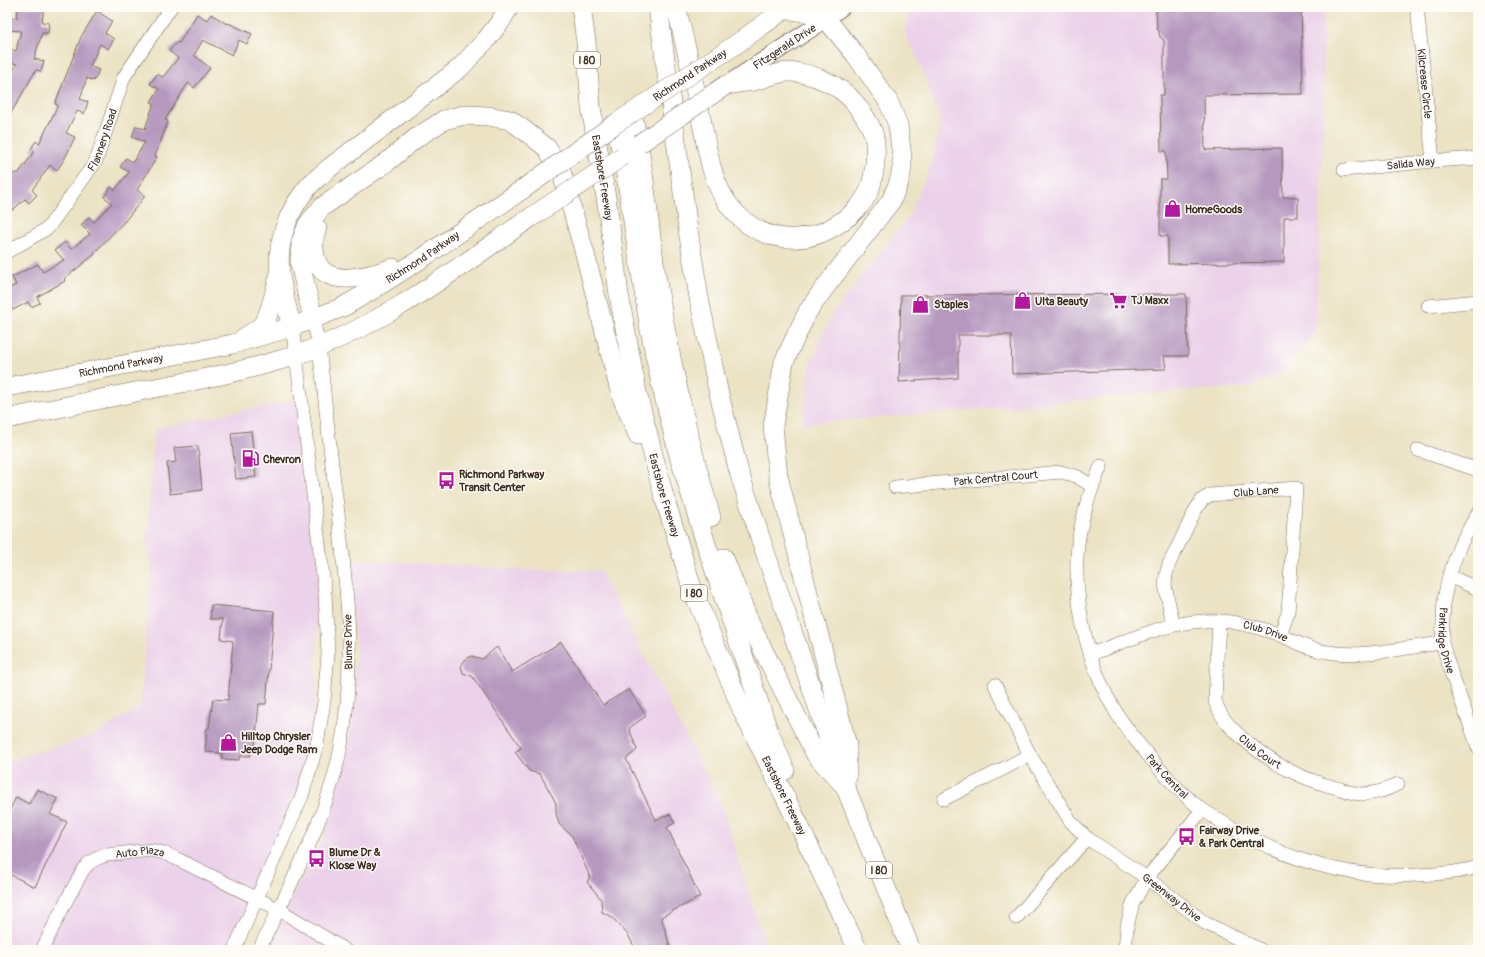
<svg xmlns="http://www.w3.org/2000/svg" width="1485" height="957" viewBox="0 0 1485 957" font-family="Pangolin,sans-serif">
<style>
.built{fill:#ecd1ea}
.building{fill:#b698bf}
.lines{fill:none;stroke-linecap:round;stroke-linejoin:round}
.minor-casing{stroke:#796b58;stroke-width:14}
.major-casing{stroke:#796b58;stroke-width:18}
.highway-casing{stroke:#796b58;stroke-width:20}
.minor{stroke:#fff;stroke-width:13}
.major{stroke:#fff;stroke-width:16}
.highway{stroke:#fff;stroke-width:19}
.highway-bridge-casing{stroke:#796b58;stroke-width:20;stroke-linecap:butt}
.highway-bridge{stroke:#fff;stroke-width:19}
.labels{text-anchor:middle;stroke-width:3;stroke-linejoin:round;paint-order:stroke}
.shield{fill:#fdfcf7;stroke:#75695f;stroke-width:1}
.shield-label{font-size:10px;font-weight:bold;fill:#3b2a1e}
.street-label{font-size:11px;fill:#3b2a1e;stroke:#fdfcf7}
.poi-label{font-size:11px;font-weight:bold;fill:#3b2a1e;stroke:#fdfcf7;text-anchor:start}
</style>
<rect width="100%" height="100%" fill="#fdfcf7"/>
<filter id="ink" filterUnits="userSpaceOnUse"><feTurbulence type="fractalNoise" baseFrequency=".025" numOctaves="2"/><feDisplacementMap in="SourceGraphic" scale="8" xChannelSelector="R" yChannelSelector="G"/><feConvolveMatrix kernelMatrix="1 2 1 2 8 2 1 2 1" color-interpolation-filters="sRGB"/></filter>
<filter id="wash" filterUnits="userSpaceOnUse"><feTurbulence type="fractalNoise" baseFrequency=".012" numOctaves="4" result="noise"/><feDisplacementMap in="SourceGraphic" scale="16" xChannelSelector="R" yChannelSelector="G"/><feGaussianBlur stdDeviation="0.9" result="paint"/><feColorMatrix in="noise" values="0 0 0 0 0 0 0 0 0 0 0 0 0 0 0 0 0 1.4 0 .05"/><feComposite in="paint" operator="in"/></filter>
<g filter="url(#wash)">
<rect width="100%" height="100%" fill="#ece3c4"/>
<!-- built -->
<path class="built" d="M 914,7 L 1323,7 L 1324,115 L 1316,327 L 1310,338 L 1283,373 L 1250,387 L 1137,394 L 1043,404 L 802,424 L 811,362 L 832,314 L 908,218 L 933,160 L 940,121 L 924,75 L 904,31 Z
M 300,399 L 319,575 L 314,726 L 304,773 L 252,900 L 228,950 L 7,950 L 7,761 L 93,736 L 140,707 L 152,560 L 147,546 L 154,429 Z
M 349,559 L 523,570 L 600,571 L 720,801 L 767,950 L 265,950 L 326,831 L 348,747 L 356,657 L 352,591 Z"/>
<g id="blocks">
<!-- building -->
<path class="building" d="M 18,7 L 44,8 L 42,22 L 49,23 L 48,33 L 42,33 L 34,59 L 44,61 L 41,71 L 36,70 L 7,120 L 7,82 L 17,64 L 7,62 L 7,48 L 16,51 L 21,31 L 10,30 L 11,18 L 17,18 Z
M 1156,7 L 1301,7 L 1303,94 L 1204,95 L 1205,150 L 1282,148 L 1283,197 L 1298,197 L 1298,217 L 1284,217 L 1284,262 L 1168,264 L 1168,236 L 1160,236 L 1160,179 L 1167,179 L 1166,151 L 1161,151 L 1160,95 L 1164,95 L 1164,40 L 1160,37 L 1159,31 L 1157,29 Z
M 97,11 L 112,21 L 105,33 L 114,39 L 108,49 L 100,44 L 90,66 L 99,70 L 94,81 L 87,78 L 80,99 L 88,102 L 84,114 L 77,111 L 66,133 L 75,137 L 64,160 L 57,170 L 50,165 L 32,190 L 37,195 L 29,203 L 25,199 L 7,215 L 7,180 L 16,172 L 18,174 L 34,152 L 31,149 L 36,141 L 39,144 L 58,105 L 55,104 L 81,37 Z
M 197,14 L 207,20 L 211,14 L 227,24 L 228,23 L 252,34 L 247,44 L 239,40 L 232,55 L 203,40 L 194,55 L 210,68 L 194,88 L 188,83 L 165,120 L 168,121 L 155,156 L 157,157 L 137,190 L 145,196 L 125,221 L 94,253 L 95,254 L 64,279 L 65,281 L 37,297 L 40,303 L 31,307 L 28,302 L 13,310 L 7,299 L 7,289 L 16,285 L 12,277 L 38,264 L 43,272 L 64,260 L 55,250 L 65,242 L 71,249 L 90,234 L 81,225 L 89,217 L 94,222 L 112,203 L 104,197 L 111,187 L 115,190 L 129,172 L 120,167 L 126,158 L 133,162 L 145,142 L 132,137 L 136,126 L 145,129 L 154,103 L 151,102 L 159,89 L 150,84 L 157,74 L 163,77 L 178,58 L 169,51 L 177,42 L 179,43 Z
M 1186,294 L 1188,356 L 1164,356 L 1166,369 L 1012,374 L 1011,335 L 958,335 L 958,378 L 899,382 L 901,295 Z
M 251,431 L 256,477 L 236,479 L 231,433 Z
M 198,446 L 202,490 L 170,494 L 167,463 L 176,462 L 174,448 Z
M 211,605 L 274,611 L 266,704 L 259,704 L 255,745 L 252,745 L 250,756 L 240,756 L 239,760 L 222,759 L 222,753 L 205,752 L 207,728 L 209,728 L 213,699 L 228,700 L 233,641 L 221,639 L 223,619 L 210,619 Z
M 561,642 L 603,705 L 629,689 L 646,716 L 629,728 L 637,750 L 626,759 L 656,820 L 670,814 L 675,823 L 667,827 L 700,897 L 661,917 L 671,950 L 636,950 L 628,935 L 612,917 L 602,912 L 601,899 L 587,882 L 590,877 L 572,836 L 559,824 L 556,813 L 556,803 L 540,774 L 529,771 L 515,752 L 521,748 L 472,676 L 463,673 L 461,666 L 465,660 L 471,656 L 482,659 L 497,647 L 512,672 Z
M 37,789 L 58,799 L 50,814 L 67,822 L 35,887 L 7,873 L 7,816 L 16,797 L 29,804 Z"/>
</g>
</g>
<g filter="url(#ink)">
<use href="#blocks" fill-opacity="0" stroke="#796b58" stroke-width="1"/>
<g class="lines">
<defs>
<g id="minor">
<path id="s1" d="M 1417,7 L 1433,161"/>
<path id="s2" d="M 1344,170 L 1433,161 L 1478,158"/>
<path id="s3" d="M 7,252 L 48,228 L 96,161 L 124,77 L 171,7"/>
<path d="M 1428,306 L 1478,301"/>
<path d="M 1418,450 L 1478,470"/>
<path id="s4" d="M 1101,466 C 1089,494 1078,526 1077,557 C 1075,610 1089,669 1117,714 C 1126,728 1137,742 1148,755 C 1162,772 1185,798 1203,810 C 1269,854 1337,880 1417,875 C 1438,874 1458,873 1478,867"/>
<path id="s5" d="M 895,487 L 1061,472 L 1076,476 L 1092,486"/>
<path id="s6" d="M 1478,513 L 1460,545 L 1449,576 L 1444,599 L 1442,643 L 1452,675 L 1478,747"/>
<path d="M 1449,576 L 1478,589"/>
<path id="s7" d="M 1219,621 L 1215,701 C 1222,721 1233,730 1248,743 C 1276,766 1302,779 1337,788 C 1344,790 1353,794 1361,794 C 1374,794 1387,790 1398,784"/>
<path id="s8" d="M 1173,624 L 1165,585 L 1166,575 L 1169,564 L 1196,509 L 1202,500 L 1210,495 L 1296,488 L 1288,613 L 1280,635"/>
<path id="s9" d="M 1091,654 C 1127,641 1164,623 1203,621 C 1229,619 1256,626 1280,635 C 1296,642 1310,650 1328,652 C 1362,658 1408,647 1442,643"/>
<path id="s10" d="M 995,685 L 1030,755 L 1071,822 L 1087,838 L 1147,878 L 1205,923 L 1261,950"/>
<path d="M 944,799 L 1030,755"/>
<path d="M 1016,918 L 1087,838"/>
<path id="s11" d="M 42,950 L 64,905 L 83,870 L 89,863 L 98,858 L 107,855 L 151,850 L 164,853 L 175,858 L 278,909 L 345,950"/>
<path d="M 234,950 L 302,796 L 317,745 L 324,701 L 328,654 L 325,593 L 296,355 L 292,327"/>
<path d="M 259,950 C 289,886 326,821 340,751 C 357,667 347,589 337,505 C 330,452 325,399 319,346 L 313,319"/>
<path d="M 1125,950 L 1127,926 L 1133,903 L 1147,878 L 1202,810"/>
</g>
<g id="major">
<path id="s12" d="M 726,85 L 826,19 L 842,7"/>
</g>
<g id="highway">
<path id="s13" d="M 581,7 L 586,42 L 591,107 L 608,210 L 619,295 L 637,393 L 663,493 L 693,591 L 743,712 L 797,821 L 858,950"/>
<path d="M 658,7 L 688,230 L 699,298 L 718,390 L 739,472 L 761,540 L 845,786 L 911,950"/>
<path d="M 676,7 C 685,41 692,74 699,108 C 706,140 709,177 728,204 C 756,242 803,249 841,222 C 852,215 864,203 869,191 C 875,176 877,151 874,136 C 871,124 862,112 854,102 C 840,85 811,72 789,72 C 777,72 766,78 754,81 C 745,82 736,83 726,85"/>
<path d="M 735,45 L 785,9 L 812,13 L 826,19 L 855,54 L 888,101 L 898,125 L 902,157 L 902,168 L 899,182 L 891,201 L 823,290 L 808,311 L 795,338 L 784,362 L 773,426 L 778,476 L 847,745 L 847,777"/>
<path d="M 632,113 C 644,164 648,217 655,269 C 668,353 687,435 711,517"/>
<path d="M 615,124 L 623,156 L 649,325 L 661,384 L 679,456 L 706,544 L 767,727 L 785,770"/>
<path d="M 317,228 C 313,238 313,245 315,256 C 322,291 370,276 393,268"/>
<path d="M 313,319 L 300,263 L 301,242 L 308,224 L 322,207 L 387,162 L 416,138 L 444,120 L 464,115 L 488,116 L 510,120 L 524,130 L 547,148 L 562,174 L 585,254 L 621,395 L 638,435"/>
<path d="M 292,327 C 287,309 282,291 280,273 C 276,242 288,211 308,187 C 314,180 322,175 328,169 L 460,68 L 486,40 L 500,22 L 509,7"/>
<path d="M 244,338 C 250,334 257,330 262,325 C 270,317 275,289 279,277"/>
<path id="s14" d="M 7,387 L 233,344 L 292,327 L 343,307 L 372,290 L 421,259 L 523,189"/>
<path d="M 7,419 C 56,408 106,398 155,388 C 203,379 251,370 296,355 C 384,326 458,267 533,216"/>
<path d="M 724,558 L 750,624 L 816,755 L 841,782"/>
</g>
</defs>
<!-- minor casing -->
<use href="#minor" class="minor-casing"/>
<!-- major casing -->
<use href="#major" class="major-casing"/>
<!-- highway casing -->
<use href="#highway" class="highway-casing"/>
<!-- minor -->
<use href="#minor" class="minor"/>
<!-- major -->
<use href="#major" class="major"/>
<!-- highway -->
<use href="#highway" class="highway"/>
<defs>
<g id="highway-bridge">
<path d="M 639,144 L 726,85"/>
<path id="s15" d="M 523,189 L 615,124 L 735,45"/>
<path d="M 533,216 L 623,156"/>
</g>
</defs>
<!-- highway-bridge casing -->
<use href="#highway-bridge" class="highway-bridge-casing"/>
<!-- highway-bridge -->
<use href="#highway-bridge" class="highway-bridge"/>
</g>
</g>
<!-- icons -->
<defs>
<symbol id="shop-bare" viewBox="-9 -9 18 18"><path d="M-5-2.5h2.3a2.7 3.5 0 0 1 5.4 0H5L5.5 6h-11ZM-1.5-2.5h3a1.5 2.3 0 0 0-3 0Z" fill="#b5179e" stroke="#fdfcf7" stroke-width="2.5" paint-order="stroke"/></symbol>
<symbol id="supermarket-bare" viewBox="-9 -9 18 18"><path d="M-6-5.5h2.5l.6 2H6L4.5 2H-2.5L-4.4-4H-6ZM-1.5 3.2a1.3 1.3 0 1 0 .1 0ZM3 3.2a1.3 1.3 0 1 0 .1 0Z" fill="#b5179e" stroke="#fdfcf7" stroke-width="2.5" paint-order="stroke"/></symbol>
<symbol id="fuel-bare" viewBox="-9 -9 18 18"><path d="M-5.5-6h7V0h2V4h1.3V-2.5L3-4.5l.8-.8L6-3V5H2.5V1h-1V6h-7ZM-4.2-4.7v3.2H.2V-4.7Z" fill="#b5179e" stroke="#fdfcf7" stroke-width="2.5" paint-order="stroke"/></symbol>
<symbol id="bus-bare" viewBox="-9 -9 18 18"><path d="M-5-6H5V4H4V6H2V4H-2V6H-4V4H-5ZM-3.5-4V0h7V-4ZM-3.5 1.2v1.5H-2V1.2ZM2 1.2v1.5H3.5V1.2Z" fill="#b5179e" stroke="#fdfcf7" stroke-width="2.5" paint-order="stroke"/></symbol>
</defs>
<g fill-rule="evenodd">
<use href="#shop-bare" x="1160" y="196" width="25" height="25"/>
<use href="#supermarket-bare" x="1106" y="288" width="25" height="25"/>
<use href="#shop-bare" x="1010" y="288" width="25" height="25"/>
<use href="#shop-bare" x="908" y="292" width="25" height="25"/>
<use href="#fuel-bare" x="238" y="446" width="25" height="25"/>
<use href="#bus-bare" x="434" y="468" width="25" height="25"/>
<use href="#shop-bare" x="216" y="730" width="25" height="25"/>
<use href="#bus-bare" x="1174" y="824" width="25" height="25"/>
<use href="#bus-bare" x="304" y="846" width="25" height="25"/>
</g>
<g class="labels">
<!-- shield labels -->
<g class="shield">
<rect x="574" y="52" width="26" height="16" rx="3"/>
<rect x="681" y="585" width="26" height="16" rx="3"/>
<rect x="866" y="862" width="26" height="16" rx="3"/>
</g>
<g class="shield-label">
<text x="587" y="64">I 80</text>
<text x="694" y="597">I 80</text>
<text x="879" y="874">I 80</text>
</g>
<!-- street labels -->
<g class="street-label">
<text dy="4" stroke="none"><textPath href="#s12" startOffset="70">Fitzgerald Drive</textPath></text>
<text dy="4" stroke="none"><textPath href="#s15" startOffset="202">Richmond Parkway</textPath></text>
<text dy="4" stroke="none"><textPath href="#s1" startOffset="77">Kilcrease Circle</textPath></text>
<text dy="4" stroke="none"><textPath href="#s3" startOffset="152">Flannery Road</textPath></text>
<text dy="4" stroke="none"><textPath href="#s2" startOffset="67">Salida Way</textPath></text>
<text dy="4" stroke="none"><textPath href="#s13" startOffset="172">Eastshore Freeway</textPath></text>
<text dy="4" stroke="none"><textPath href="#s14" startOffset="440">Richmond Parkway</textPath></text>
<text dy="4" stroke="none"><textPath href="#s14" startOffset="116">Richmond Parkway</textPath></text>
<text dy="4" stroke="none"><textPath href="#s5" startOffset="101">Park Central Court</textPath></text>
<text dy="4" stroke="none"><textPath href="#s8" startOffset="189">Club Lane</textPath></text>
<text dy="4" stroke="none"><textPath href="#s13" startOffset="496">Eastshore Freeway</textPath></text>
<text dy="4" stroke="none"><textPath href="#s9" startOffset="181">Club Drive</textPath></text>
<text dy="4" stroke="none"><textPath href="#s6" startOffset="135">Parkridge Drive</textPath></text>
<text transform="translate(348 642) rotate(-91)" y="4">Blume Drive</text>
<text dy="4" stroke="none"><textPath href="#s7" startOffset="149">Club Court</textPath></text>
<text dy="4" stroke="none"><textPath href="#s4" startOffset="339">Park Central</textPath></text>
<text dy="4" stroke="none"><textPath href="#s13" startOffset="820">Eastshore Freeway</textPath></text>
<text dy="4" stroke="none"><textPath href="#s11" startOffset="152">Auto Plaza</textPath></text>
<text dy="4" stroke="none"><textPath href="#s10" startOffset="283">Greenway Drive</textPath></text>
</g>
<!-- poi labels -->
<g class="poi-label">
<text x="1185" y="213">HomeGoods</text>
<text x="1131" y="304">TJ Maxx</text>
<text x="1035" y="305">Ulta Beauty</text>
<text x="934" y="308">Staples</text>
<text x="263" y="463">Chevron</text>
<text x="459" y="478">Richmond Parkway<tspan x="459" dy="13">Transit Center</tspan></text>
<text x="241" y="740">Hilltop Chrysler<tspan x="241" dy="13">Jeep Dodge Ram</tspan></text>
<text x="1199" y="834">Fairway Drive<tspan x="1199" dy="13">&amp; Park Central</tspan></text>
<text x="329" y="856">Blume Dr &amp;<tspan x="329" dy="13">Klose Way</tspan></text>
</g>
</g>
<!-- margin -->
<rect width="1485" height="957" fill="none" stroke="#fdfcf7" stroke-width="24"/>
</svg>
